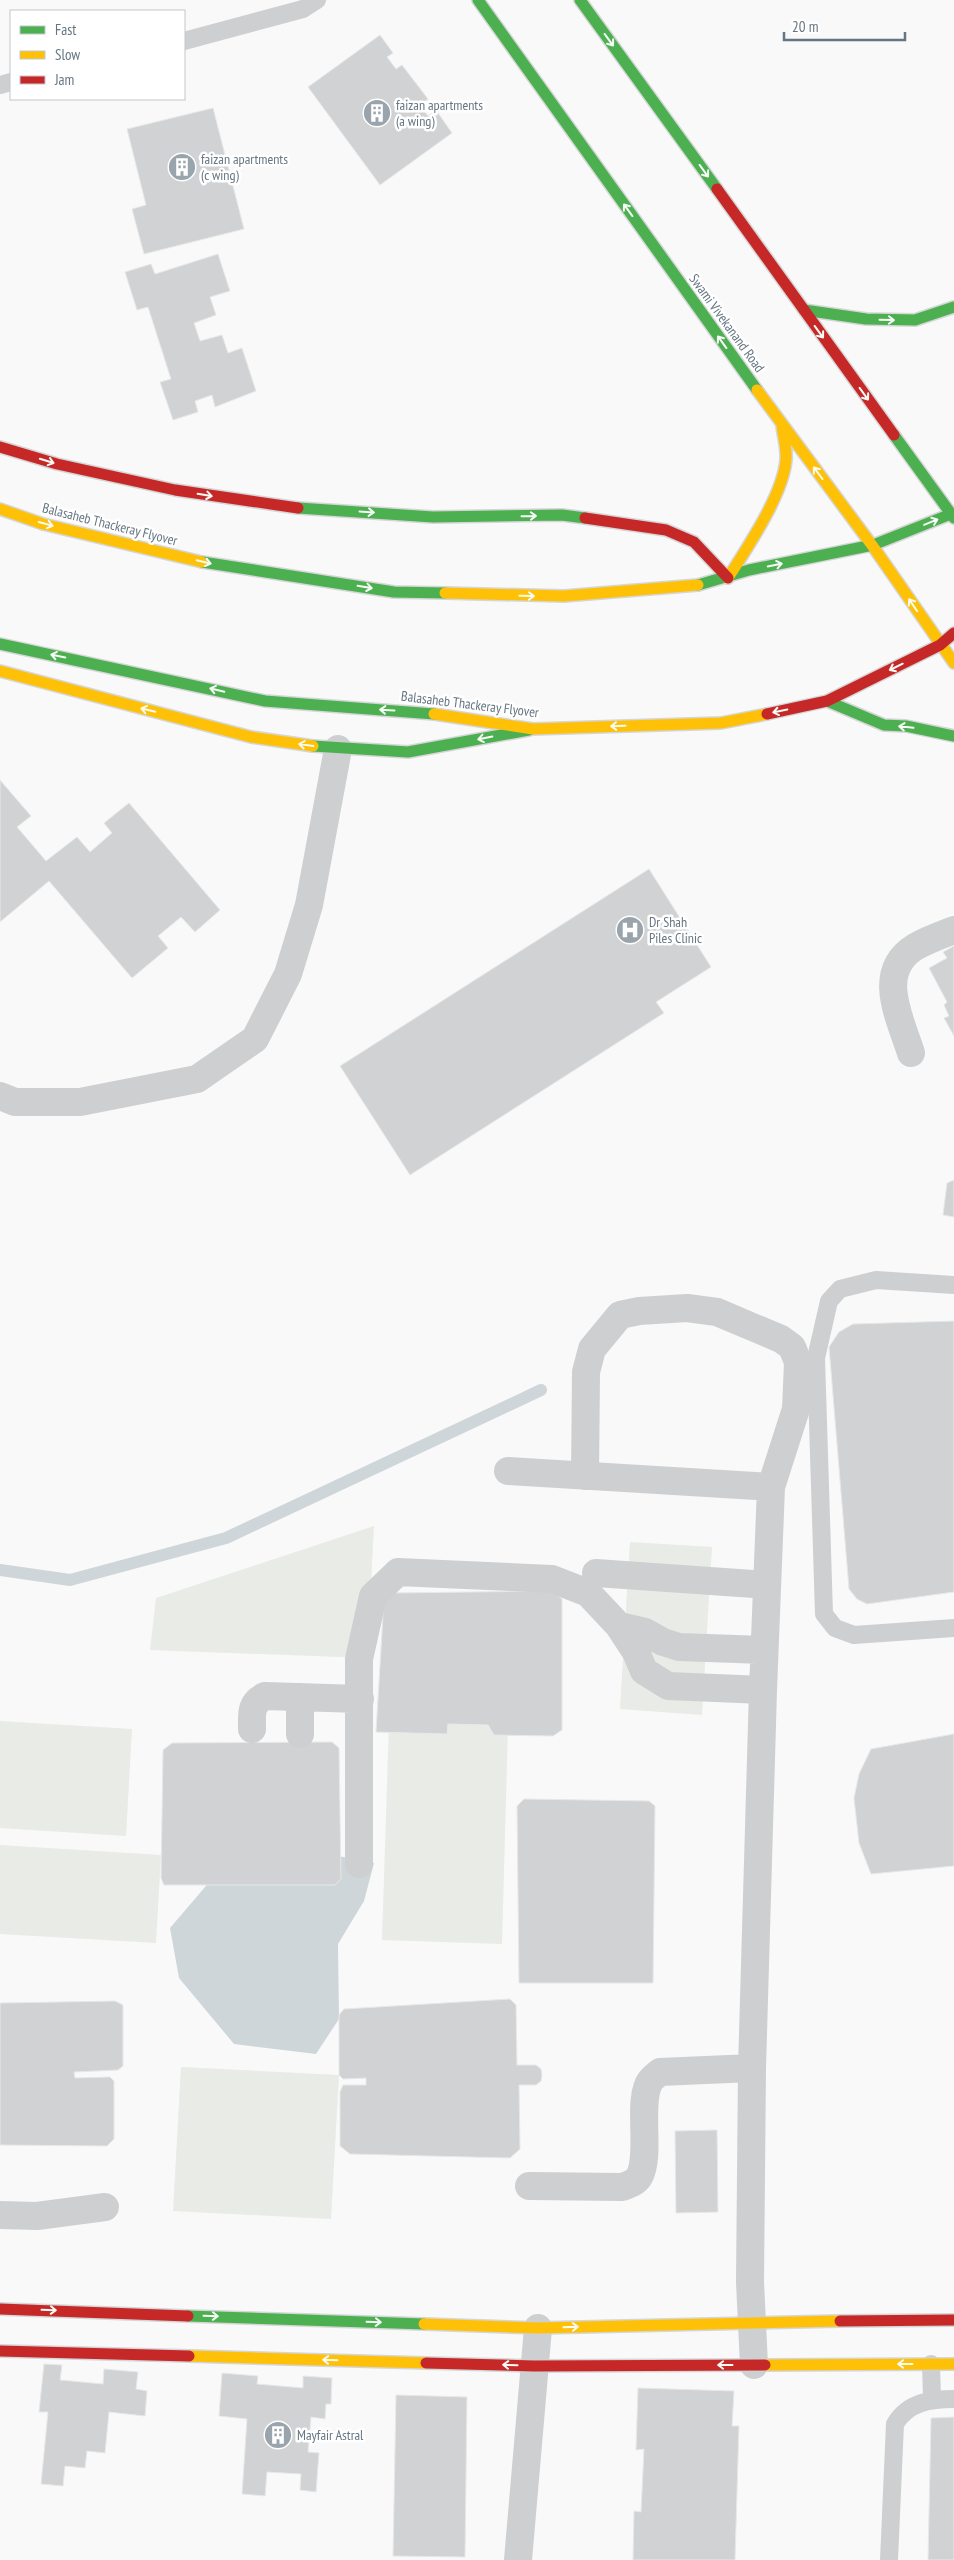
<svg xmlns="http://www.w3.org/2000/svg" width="954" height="2560" viewBox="0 0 954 2560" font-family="'PT Sans Narrow',sans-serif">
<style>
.green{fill:#e8ebe6}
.water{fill:#ced6d9}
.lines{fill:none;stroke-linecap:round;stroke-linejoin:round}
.stream{stroke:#ced6d9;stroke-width:12}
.building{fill:#d0d2d3;stroke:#e8e8e8}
.fast-casing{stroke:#d5d6d7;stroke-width:14}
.slow-casing{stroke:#d5d6d7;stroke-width:14}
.jam-casing{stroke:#d5d6d7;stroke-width:14}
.lane{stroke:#cecfd0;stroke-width:18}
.street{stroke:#cecfd0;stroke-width:28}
.fast{stroke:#4caf50;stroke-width:11}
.slow{stroke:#ffc107;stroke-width:11}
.jam{stroke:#c62828;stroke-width:11}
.oneway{stroke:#f6fbf6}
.labels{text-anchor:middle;stroke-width:5;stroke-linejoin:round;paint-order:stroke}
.poi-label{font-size:14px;fill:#657683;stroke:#fff;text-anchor:start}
.street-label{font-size:14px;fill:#657683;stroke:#fff}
</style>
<rect width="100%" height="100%" fill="#f9f9f9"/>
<!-- green -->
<path class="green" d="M 374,1526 L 367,1658 L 150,1650 L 156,1598 Z
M 630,1542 L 712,1547 L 702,1715 L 620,1709 Z
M 0,1721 L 132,1729 L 126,1836 L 0,1828 Z
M 389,1722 L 508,1726 L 502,1944 L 382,1940 Z
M 0,1845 L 161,1855 L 156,1943 L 0,1934 Z
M 181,2067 L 339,2075 L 331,2219 L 173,2211 Z"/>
<!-- water -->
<path class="water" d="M 328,1854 L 374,1863 L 364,1901 L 338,1944 L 339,2019 L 316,2054 L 234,2044 L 179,1978 L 170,1928 L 223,1866 Z"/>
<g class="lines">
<!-- stream -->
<path class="stream" d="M 0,1570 L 70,1580 L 226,1538 L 541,1390"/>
</g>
<!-- building -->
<path class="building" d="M 380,35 L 393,53 L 387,57 L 396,69 L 402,65 L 428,99 L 420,105 L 428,116 L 436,110 L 452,133 L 380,185 L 308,87 Z
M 213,108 L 244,229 L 144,254 L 132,209 L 146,205 L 127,129 Z
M 218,254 L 230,291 L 210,297 L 216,315 L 194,323 L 200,341 L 222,335 L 228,353 L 242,348 L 256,391 L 215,407 L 212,395 L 195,401 L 198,412 L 173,420 L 160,382 L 171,379 L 148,307 L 137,310 L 125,272 L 151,264 L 155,274 Z
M 0,780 L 31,816 L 17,827 L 46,861 L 77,837 L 90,852 L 112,833 L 104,823 L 129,803 L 220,910 L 195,932 L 181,917 L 158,936 L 168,948 L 132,978 L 49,881 L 0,922 Z
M 649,869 L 711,967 L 656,1002 L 664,1013 L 410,1175 L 340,1066 Z
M 954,946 L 954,1036 L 944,1018 L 949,1016 L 944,1005 L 947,1002 L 929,968 L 947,958 L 943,952 Z
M 954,1180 L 954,1217 L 943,1215 L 947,1183 Z
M 954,1321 L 954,1592 L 867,1604 L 857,1599 L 849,1589 L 829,1347 L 839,1332 L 853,1324 Z
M 552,1591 L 562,1599 L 562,1730 L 553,1736 L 494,1735 L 488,1725 L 448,1724 L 447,1734 L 376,1732 L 384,1599 L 391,1593 Z
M 954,1734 L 954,1866 L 871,1874 L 859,1843 L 854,1798 L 859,1774 L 871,1749 Z
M 332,1742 L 339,1748 L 341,1879 L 335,1885 L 164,1885 L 161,1878 L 163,1750 L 172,1743 Z
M 524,1799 L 649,1801 L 655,1806 L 653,1983 L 519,1983 L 517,1806 Z
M 510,1999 L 516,2005 L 517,2065 L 536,2065 L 541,2069 L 542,2075 L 541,2081 L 536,2085 L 519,2085 L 520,2149 L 510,2158 L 350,2154 L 340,2146 L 340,2092 L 343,2085 L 366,2085 L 366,2078 L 343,2079 L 339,2075 L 339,2015 L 344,2009 Z
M 115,2001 L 123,2005 L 123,2066 L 118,2070 L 74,2072 L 75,2078 L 110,2077 L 114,2081 L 114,2139 L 107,2146 L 0,2145 L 0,2003 Z
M 717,2130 L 718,2212 L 676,2213 L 675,2131 Z
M 44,2364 L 62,2365 L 60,2380 L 103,2384 L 104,2369 L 138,2372 L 136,2389 L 147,2391 L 145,2416 L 109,2412 L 105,2453 L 87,2451 L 85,2468 L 65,2466 L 63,2486 L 41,2484 L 48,2412 L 39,2412 Z
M 222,2373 L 258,2376 L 257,2384 L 303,2388 L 303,2376 L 332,2378 L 331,2404 L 326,2404 L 325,2419 L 311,2417 L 308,2452 L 319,2453 L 316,2492 L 300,2490 L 301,2474 L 267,2472 L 265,2496 L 242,2494 L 247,2419 L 219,2416 Z
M 638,2388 L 734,2391 L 732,2426 L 739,2426 L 735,2560 L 633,2560 L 634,2511 L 641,2512 L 644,2449 L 636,2450 Z
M 396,2395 L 467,2397 L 465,2557 L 393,2556 Z
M 954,2417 L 954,2560 L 928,2560 L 931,2418 Z"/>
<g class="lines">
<defs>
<path id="fast" d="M 478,0 L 757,390
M 580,0 L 717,189
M 804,310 L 866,319 L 915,320 L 954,307
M 894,435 L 954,518
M 298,508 L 433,517 L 562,515 L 585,518
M 202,562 L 394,592 L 445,593
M 698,585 L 749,570 L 873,545 L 951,514
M 0,644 L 265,701 L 434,714
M 827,701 L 884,725 L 906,726 L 954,736
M 313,746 L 408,752 L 529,730
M 188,2316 L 424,2324"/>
<path id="slow" d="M 757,390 L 874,548 L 954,663
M 0,509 L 43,524 L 202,562
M 728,578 C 747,548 783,495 786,460 C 787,448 783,436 782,425
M 445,593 L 564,596 L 698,585
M 0,671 L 251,737 L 313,746
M 434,714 L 533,729 L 721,723 L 767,714
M 424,2324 L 538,2328 L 840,2321
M 189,2356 L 426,2363
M 765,2365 L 954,2364"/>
<path id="jam" d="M 717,189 L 894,435
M 0,447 L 57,464 L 175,490 L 298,508
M 585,518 L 666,530 L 694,542 L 728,578
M 767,714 L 827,701 L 940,645 L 954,633
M 0,2309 L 188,2316
M 840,2321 L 954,2320
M 0,2351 L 189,2356
M 426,2363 L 534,2366 L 765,2365"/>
</defs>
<!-- fast casing -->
<use href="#fast" class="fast-casing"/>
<!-- slow casing -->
<use href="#slow" class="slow-casing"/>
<!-- jam casing -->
<use href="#jam" class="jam-casing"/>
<!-- lane -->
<path class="lane" d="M 184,41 L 303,9 L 317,0
M 0,85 L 11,82
M 954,1285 L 876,1280 L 840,1289 L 829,1301 L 816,1358 L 824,1614 L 835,1628 L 854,1635 L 954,1628
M 931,2364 L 932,2399
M 889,2560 L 895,2424 C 908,2402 931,2399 954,2399"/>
<!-- street -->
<path class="street" d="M 911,1053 C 900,1018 875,972 915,947 C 927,940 941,935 954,930
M 0,1096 L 15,1102 L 80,1102 L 197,1079 L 255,1039 L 288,974 L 309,905 L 338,749
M 508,1471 L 771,1487
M 585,1476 L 586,1372 L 592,1349 L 620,1315 L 639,1311 L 687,1308 L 717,1312 L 781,1339 L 792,1347 L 798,1362 L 796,1409 L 771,1487 L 763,1690
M 596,1573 L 767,1585
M 619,1626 L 645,1632 L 663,1642 L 679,1647 L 764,1650
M 300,1697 L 300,1734
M 252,1729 C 252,1714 250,1703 265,1696 L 360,1699
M 359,1864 L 359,1659 L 373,1596 L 398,1572 L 552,1579 L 588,1593 L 619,1626 L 636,1652 L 644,1671 L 668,1686 L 763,1690 L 752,2068 L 750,2282 L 754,2365
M 529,2186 L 622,2187 C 628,2185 635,2183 639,2177 C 652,2155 636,2099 651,2080 C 653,2077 657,2075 660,2072 L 752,2068
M 0,2215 L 37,2216 L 105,2207
M 518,2560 L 538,2328"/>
<!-- fast -->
<use href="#fast" class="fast"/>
<!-- slow -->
<use href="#slow" class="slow"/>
<!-- jam -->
<use href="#jam" class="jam"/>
</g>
<!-- one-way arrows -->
<defs><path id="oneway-shaft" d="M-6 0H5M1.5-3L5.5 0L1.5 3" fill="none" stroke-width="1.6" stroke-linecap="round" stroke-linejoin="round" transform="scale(1.25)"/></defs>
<g class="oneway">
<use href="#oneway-shaft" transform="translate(609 40) rotate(54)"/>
<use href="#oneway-shaft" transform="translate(704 171) rotate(54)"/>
<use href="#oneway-shaft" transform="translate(628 210) rotate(-126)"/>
<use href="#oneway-shaft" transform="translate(887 320) rotate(1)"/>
<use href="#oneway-shaft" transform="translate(819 332) rotate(54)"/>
<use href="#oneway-shaft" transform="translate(722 342) rotate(-126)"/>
<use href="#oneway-shaft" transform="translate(864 394) rotate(54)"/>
<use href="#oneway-shaft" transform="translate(47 461) rotate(17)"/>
<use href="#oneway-shaft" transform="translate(818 473) rotate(-127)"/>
<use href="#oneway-shaft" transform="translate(205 495) rotate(9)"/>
<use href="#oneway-shaft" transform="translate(367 512) rotate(4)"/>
<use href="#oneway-shaft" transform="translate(529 516) rotate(-1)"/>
<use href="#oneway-shaft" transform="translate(931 522) rotate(-22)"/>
<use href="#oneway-shaft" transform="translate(46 524) rotate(15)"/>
<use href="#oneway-shaft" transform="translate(204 562) rotate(13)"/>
<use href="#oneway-shaft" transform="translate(775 565) rotate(-11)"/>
<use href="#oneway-shaft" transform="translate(365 587) rotate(9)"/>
<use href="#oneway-shaft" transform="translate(527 596) rotate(1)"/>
<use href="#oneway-shaft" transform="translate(913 605) rotate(-124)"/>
<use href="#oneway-shaft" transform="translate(58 656) rotate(-168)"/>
<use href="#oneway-shaft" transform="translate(896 667) rotate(154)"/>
<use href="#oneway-shaft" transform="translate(217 690) rotate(-167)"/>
<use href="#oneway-shaft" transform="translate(148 710) rotate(-166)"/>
<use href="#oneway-shaft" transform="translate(387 710) rotate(-177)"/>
<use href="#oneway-shaft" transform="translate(780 711) rotate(168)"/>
<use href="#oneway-shaft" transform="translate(618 726) rotate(178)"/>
<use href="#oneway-shaft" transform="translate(906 727) rotate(-174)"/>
<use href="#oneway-shaft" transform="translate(485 738) rotate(169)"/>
<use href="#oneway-shaft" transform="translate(306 745) rotate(-172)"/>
<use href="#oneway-shaft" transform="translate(49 2310) rotate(2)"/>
<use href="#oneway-shaft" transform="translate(211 2316) rotate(2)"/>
<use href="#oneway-shaft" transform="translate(374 2322) rotate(2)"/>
<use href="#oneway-shaft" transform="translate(571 2327) rotate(-2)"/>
<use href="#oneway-shaft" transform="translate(330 2360) rotate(-178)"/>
<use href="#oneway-shaft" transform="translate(905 2364) rotate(180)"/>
<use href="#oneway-shaft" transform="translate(510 2365) rotate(-178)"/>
<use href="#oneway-shaft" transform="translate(725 2365) rotate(180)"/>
</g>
<!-- icons -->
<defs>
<symbol id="building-disc" viewBox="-11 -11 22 22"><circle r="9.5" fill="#99a4ac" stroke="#fff"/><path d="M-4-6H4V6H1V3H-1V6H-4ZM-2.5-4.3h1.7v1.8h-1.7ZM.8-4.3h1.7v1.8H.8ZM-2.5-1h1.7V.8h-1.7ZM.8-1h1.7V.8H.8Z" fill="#fff"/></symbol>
<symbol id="hospital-disc" viewBox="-11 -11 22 22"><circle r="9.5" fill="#99a4ac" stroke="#fff"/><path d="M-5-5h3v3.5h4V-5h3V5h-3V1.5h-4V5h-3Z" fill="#fff"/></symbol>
</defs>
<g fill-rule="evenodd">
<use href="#building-disc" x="361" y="97" width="32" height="32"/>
<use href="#building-disc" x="166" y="151" width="32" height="32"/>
<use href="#hospital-disc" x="614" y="914" width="32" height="32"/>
<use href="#building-disc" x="262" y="2419" width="32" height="32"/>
</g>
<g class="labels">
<!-- poi labels -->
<g class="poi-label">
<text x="396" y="110">faizan apartments<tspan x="396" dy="16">(a wing)</tspan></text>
<text x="201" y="164">faizan apartments<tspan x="201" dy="16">(c wing)</tspan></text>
<text x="649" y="927">Dr Shah<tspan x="649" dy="16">Piles Clinic</tspan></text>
<text x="297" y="2440">Mayfair Astral</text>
</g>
<!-- street labels -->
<g class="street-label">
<text transform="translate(727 323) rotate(54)" y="5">Swami Vivekanand Road</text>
<text transform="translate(110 524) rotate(14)" y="5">Balasaheb Thackeray Flyover</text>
<text transform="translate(470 704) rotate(7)" y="5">Balasaheb Thackeray Flyover</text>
</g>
</g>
<!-- legend -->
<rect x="10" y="10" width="175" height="90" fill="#ffffff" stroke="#c1c8cd"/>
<rect x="20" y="26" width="25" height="8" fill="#4caf50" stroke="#c1c8cd"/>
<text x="55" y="35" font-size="15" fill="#657683">Fast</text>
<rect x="20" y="51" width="25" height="8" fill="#ffc107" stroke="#c1c8cd"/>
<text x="55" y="60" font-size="15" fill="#657683">Slow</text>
<rect x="20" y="76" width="25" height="8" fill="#c62828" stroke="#c1c8cd"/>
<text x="55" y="85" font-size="15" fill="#657683">Jam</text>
<!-- scale -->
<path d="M784 32v8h121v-8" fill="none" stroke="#657683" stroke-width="2.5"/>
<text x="792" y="32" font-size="15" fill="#657683" stroke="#ffffff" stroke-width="4" paint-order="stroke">20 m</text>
</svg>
